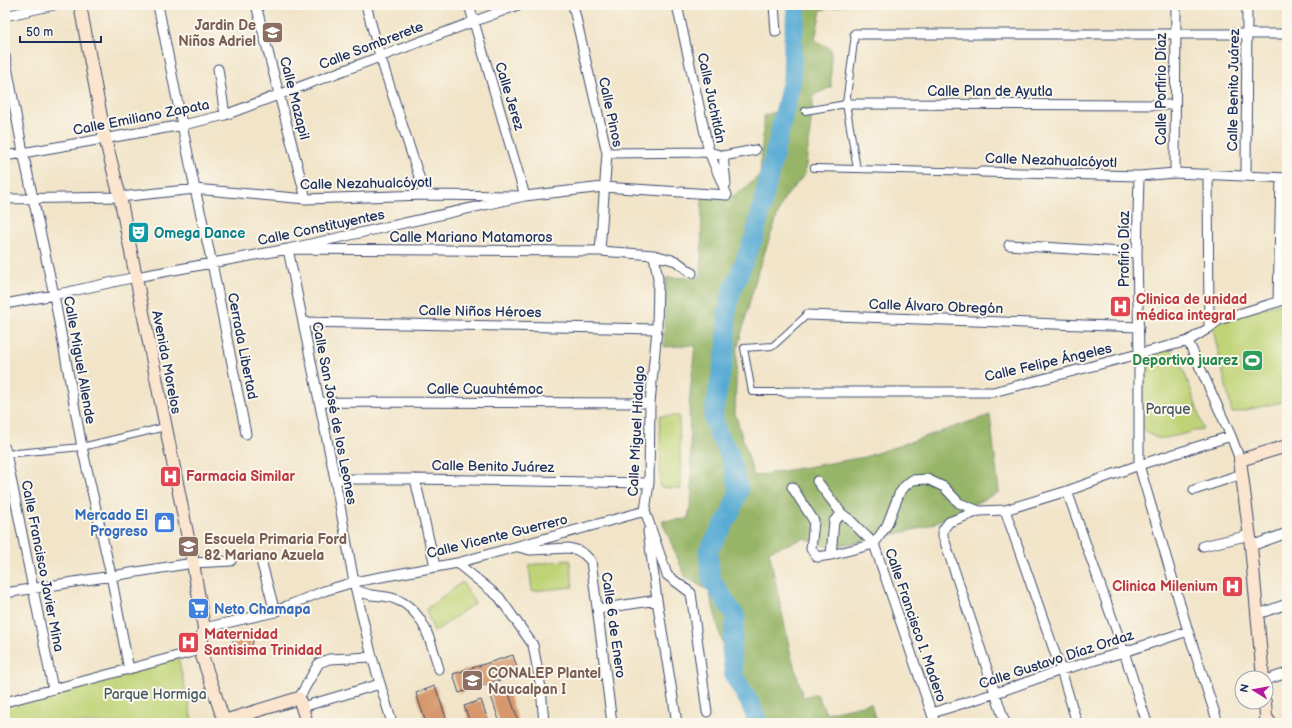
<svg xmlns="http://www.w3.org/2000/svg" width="1292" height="728" viewBox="0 0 1292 728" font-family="'Balsamiq Sans',sans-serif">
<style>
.green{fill:#bfd376;stroke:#6d816a}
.forest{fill:#97b567;stroke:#597262}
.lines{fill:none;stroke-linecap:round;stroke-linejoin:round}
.river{stroke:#59abd4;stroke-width:19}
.building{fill:#d6986c}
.pedestrian-casing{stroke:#3b4a6e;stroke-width:8}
.minor-casing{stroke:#3b4a6e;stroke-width:11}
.secondary-casing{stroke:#3b4a6e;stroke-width:14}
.pedestrian{stroke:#fff;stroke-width:6}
.minor{stroke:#fff;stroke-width:9}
.secondary{stroke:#fbe5cf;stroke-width:12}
.labels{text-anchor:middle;stroke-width:4;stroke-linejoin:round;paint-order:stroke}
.education-label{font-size:14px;font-weight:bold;fill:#785e54;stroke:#fbf7ec;text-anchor:start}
.street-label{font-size:14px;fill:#1b2f5e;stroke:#fbf7ec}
.culture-label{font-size:14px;font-weight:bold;fill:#0d838f;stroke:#fbf7ec;text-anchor:start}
.health-label{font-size:14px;font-weight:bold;fill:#be3a42;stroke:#fbf7ec;text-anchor:start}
.leisure-label{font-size:14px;font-weight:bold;fill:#27864d;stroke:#fbf7ec;text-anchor:end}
.park-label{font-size:14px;fill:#445864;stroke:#fbf7ec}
.shop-label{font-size:14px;font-weight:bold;fill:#366cbe;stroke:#fbf7ec;text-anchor:end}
</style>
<rect width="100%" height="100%" fill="#fbf7ec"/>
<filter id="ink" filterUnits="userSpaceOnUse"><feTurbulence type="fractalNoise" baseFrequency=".025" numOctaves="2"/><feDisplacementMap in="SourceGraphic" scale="8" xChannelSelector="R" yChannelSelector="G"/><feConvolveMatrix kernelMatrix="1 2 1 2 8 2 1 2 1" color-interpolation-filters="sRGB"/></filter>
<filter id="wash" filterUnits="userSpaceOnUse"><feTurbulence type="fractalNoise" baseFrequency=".012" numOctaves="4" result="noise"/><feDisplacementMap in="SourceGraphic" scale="16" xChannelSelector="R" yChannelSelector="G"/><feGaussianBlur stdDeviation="0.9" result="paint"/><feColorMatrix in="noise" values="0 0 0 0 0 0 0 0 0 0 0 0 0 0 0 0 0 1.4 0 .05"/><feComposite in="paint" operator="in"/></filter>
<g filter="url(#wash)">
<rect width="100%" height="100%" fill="#f1e4c8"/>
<!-- green -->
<path class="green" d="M 1287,302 L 1287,401 L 1232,413 L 1211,320 Z
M 1168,348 C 1183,358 1198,411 1203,429 C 1192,431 1167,440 1157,438 C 1151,436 1145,430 1141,427 L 1143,356 Z
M 660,416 L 679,416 L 681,489 L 660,487 Z
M 570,560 L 573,587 L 532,591 L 529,565 Z
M 462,582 L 475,603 L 434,632 L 426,609 Z
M 178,657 L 193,723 L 5,723 L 5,705 Z"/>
<!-- forest -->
<path class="forest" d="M 787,5 L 846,5 L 821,10 L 815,40 L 831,49 L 831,87 L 814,95 L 805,174 L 783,200 L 758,271 L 737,350 L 735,413 L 754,476 L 865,457 L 990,415 L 999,492 L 926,527 L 856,543 L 824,546 L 805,538 L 769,551 L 790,651 L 803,697 L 817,694 L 826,713 L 871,703 L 876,723 L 753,723 L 731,676 L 709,591 L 685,576 L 662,521 L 688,519 L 692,494 L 689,404 L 695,345 L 664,347 L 666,278 L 701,277 L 702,197 L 729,198 L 741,191 L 760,175 L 764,116 L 778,111 L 785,66 Z"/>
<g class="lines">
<!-- river -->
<path class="river" d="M 758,723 L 750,703 L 734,676 L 731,650 L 736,617 L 711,579 L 708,551 L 730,514 L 739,490 L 729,453 L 719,436 L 713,417 L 726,347 L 727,311 L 731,294 L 755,235 L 792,80 L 793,39 L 797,5"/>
</g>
<g id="blocks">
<!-- building -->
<path class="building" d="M233 641a10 10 0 1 1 20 0a10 10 0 1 1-20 0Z
M 513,655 L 519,674 L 459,693 L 453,674 Z
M 435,686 L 448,723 L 426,723 L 416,693 Z
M 507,688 L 519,723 L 500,723 L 490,693 Z
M 481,700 L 489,723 L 470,723 L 464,706 Z"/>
</g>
</g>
<g filter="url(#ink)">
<use href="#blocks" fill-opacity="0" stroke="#3b4a6e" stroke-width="1"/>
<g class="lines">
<defs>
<path id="pedestrian" d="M 855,34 L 846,104 L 857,169
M 805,111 L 846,104
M 814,168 L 982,172
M 785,392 L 752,392 L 744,348 L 773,346 L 807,315
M 5,454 L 82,447 L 165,427"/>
<path id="minor" d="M 158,5 L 195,189 L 212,263 L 246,434
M 256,5 L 306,199
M 366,5 L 380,56 L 425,195
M 573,5 L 607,153 L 600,251
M 677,5 L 709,152 L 727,195
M 774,5 L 776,32
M 5,16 L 54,5
M 855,34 L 1287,34
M 5,56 L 23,152 L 54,295 L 82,447 L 111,575 L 129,670
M 218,69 L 225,115
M 846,104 L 1175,105
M 607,153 L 709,152 L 723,156 L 755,150
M 5,156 L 183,125 L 225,115 L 518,5
M 723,156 L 726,184
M 982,172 L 1139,176 L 1175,173 L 1287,178
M 1175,173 L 1176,5
M 1208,174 L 1209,328
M 1246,175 L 1247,5
M 1139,176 L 1137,253 L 1139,354 L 1139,465 L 1188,631 L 1218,723
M 5,199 L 120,197 L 195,189 L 306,199 L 425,195 L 525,196 L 603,187 L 727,195
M 1009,245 L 1137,253
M 654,255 L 658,279 L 657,329 L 650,403 L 649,483 L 645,511 L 667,575 L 691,593 L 707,712
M 1278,302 L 1281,178
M 5,304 L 54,295 L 136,277 L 288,249 L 525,196 L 469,5
M 807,315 L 1139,327
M 303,322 L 657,329
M 1188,341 L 1231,436 L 1240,460
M 785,392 L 993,392 L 1188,341 L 1209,328 L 1219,320 L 1287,299
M 319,402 L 650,403
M 5,448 L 53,689
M 335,479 L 415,479 L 649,483
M 415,479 L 435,566
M 817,481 L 842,514 L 849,519 L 874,544 L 935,723
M 792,487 L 814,521 L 811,549 L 817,557 L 831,555 L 874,544
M 1194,490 L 1242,474
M 1067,491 L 1124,652 L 1147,723
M 1005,510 L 1061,670 L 1077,723
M 648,531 L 657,600 L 677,723
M 874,544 L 887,525 L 899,494 L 905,486 L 912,480 L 927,479 L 944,487 L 959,503 L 979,511
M 1203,546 L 1250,535
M 1251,546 L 1287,533
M 518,547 L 530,550 L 569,548 L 577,550 L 584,554 L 591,561 L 612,723
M 831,555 L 834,521 L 842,514
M 457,563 L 499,597 L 533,645 L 541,688 L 544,723
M 262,564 L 275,612
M 356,590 C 361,592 366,594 371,595 C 379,596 387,596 395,599 C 424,609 431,643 439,669
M 5,593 L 193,563 L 231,561
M 598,609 L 657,600
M 1258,614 L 1287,604
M 204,628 L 275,612 L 287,606 L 324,591 L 354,582 L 457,563 L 645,511
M 1266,680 L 1287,673
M 299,698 L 319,663 L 329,659 L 372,657
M 5,702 L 200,650
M 302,707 L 380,684
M 932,713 L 996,693 L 1061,670 L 1124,652 L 1188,631
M 392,723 L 372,657 L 354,582 L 335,479 L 288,249 L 600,251 L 654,255 L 676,261 L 692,273
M 1005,723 L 943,536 L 943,530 L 949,522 L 979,511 L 1005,510 L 1067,491 L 1139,465 L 1231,436"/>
<path id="secondary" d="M 80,5 L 105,138 L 120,197 L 193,563 L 204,628 L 200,650 L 224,721 L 299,698 L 307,723
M 1263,678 L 1251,546 L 1240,460 L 1287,446
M 1265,702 L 1266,717 L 1270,723"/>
</defs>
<!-- pedestrian casing -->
<use href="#pedestrian" class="pedestrian-casing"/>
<!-- minor casing -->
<use href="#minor" class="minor-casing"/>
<!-- secondary casing -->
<use href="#secondary" class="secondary-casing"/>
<!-- pedestrian -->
<use href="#pedestrian" class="pedestrian"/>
<!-- minor -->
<use href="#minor" class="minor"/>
<!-- secondary -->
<use href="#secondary" class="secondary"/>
</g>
</g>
<!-- icons -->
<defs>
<symbol id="school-square" viewBox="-11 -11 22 22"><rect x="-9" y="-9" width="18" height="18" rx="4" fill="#8d6e63" stroke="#fbf7ec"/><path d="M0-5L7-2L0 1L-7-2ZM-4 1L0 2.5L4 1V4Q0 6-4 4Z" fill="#fff"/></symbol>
<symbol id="theatre-square" viewBox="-11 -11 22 22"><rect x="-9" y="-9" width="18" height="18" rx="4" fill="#0f9aa8" stroke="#fbf7ec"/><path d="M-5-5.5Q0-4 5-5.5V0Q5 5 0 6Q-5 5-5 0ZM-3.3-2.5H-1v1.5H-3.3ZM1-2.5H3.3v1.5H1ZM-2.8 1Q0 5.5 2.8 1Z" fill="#fff"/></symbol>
<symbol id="hospital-square" viewBox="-11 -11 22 22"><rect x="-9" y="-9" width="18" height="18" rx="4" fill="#e0444e" stroke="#fbf7ec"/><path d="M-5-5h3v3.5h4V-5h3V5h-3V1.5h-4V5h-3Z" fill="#fff"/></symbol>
<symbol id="stadium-square" viewBox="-11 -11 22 22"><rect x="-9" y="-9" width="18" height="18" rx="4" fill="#2e9e5b" stroke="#fbf7ec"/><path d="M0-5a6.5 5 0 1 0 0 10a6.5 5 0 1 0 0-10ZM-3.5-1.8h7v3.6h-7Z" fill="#fff"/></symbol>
<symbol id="shop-square" viewBox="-11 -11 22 22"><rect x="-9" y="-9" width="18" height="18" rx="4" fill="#3f7fe0" stroke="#fbf7ec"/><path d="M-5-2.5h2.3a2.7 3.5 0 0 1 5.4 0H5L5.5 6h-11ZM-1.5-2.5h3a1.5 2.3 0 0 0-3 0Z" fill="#fff"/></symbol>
<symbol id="supermarket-square" viewBox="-11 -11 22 22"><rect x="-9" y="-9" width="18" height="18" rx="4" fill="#3f7fe0" stroke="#fbf7ec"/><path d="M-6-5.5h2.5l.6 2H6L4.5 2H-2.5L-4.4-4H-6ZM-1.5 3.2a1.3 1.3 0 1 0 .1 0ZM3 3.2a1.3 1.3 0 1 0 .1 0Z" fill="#fff"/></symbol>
</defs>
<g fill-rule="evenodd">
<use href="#school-square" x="260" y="20" width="25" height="25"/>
<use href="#theatre-square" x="126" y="220" width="25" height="25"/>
<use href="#hospital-square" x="1108" y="294" width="25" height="25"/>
<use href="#stadium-square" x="1240" y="348" width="25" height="25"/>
<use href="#hospital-square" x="158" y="464" width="25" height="25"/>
<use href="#shop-square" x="152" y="510" width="25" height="25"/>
<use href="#school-square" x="176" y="534" width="25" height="25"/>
<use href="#hospital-square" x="1220" y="574" width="25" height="25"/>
<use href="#supermarket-square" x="186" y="596" width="25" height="25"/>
<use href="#hospital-square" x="176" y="630" width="25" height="25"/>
<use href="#school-square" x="460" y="668" width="25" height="25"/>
</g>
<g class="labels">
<!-- education labels -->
<g class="education-label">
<text x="256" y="30" text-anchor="end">Jardin De<tspan x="256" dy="16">Niños Adriel</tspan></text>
<text x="204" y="544">Escuela Primaria Ford<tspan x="204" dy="16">82 Mariano Azuela</tspan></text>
<text x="488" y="678">CONALEP Plantel<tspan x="488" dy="16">Naucalpan I</tspan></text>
</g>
<!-- street labels -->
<g class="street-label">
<text transform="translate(371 45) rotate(-21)" y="5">Calle Sombrerete</text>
<text transform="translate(1161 89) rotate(-90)" y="5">Calle Porfirio Díaz</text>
<text transform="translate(1233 90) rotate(-89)" y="5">Calle Benito Juárez</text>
<text x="990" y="96">Calle Plan de Ayutla</text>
<text transform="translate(510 96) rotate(73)" y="5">Calle Jerez</text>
<text transform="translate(295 98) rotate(76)" y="5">Calle Mazapil</text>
<text transform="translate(712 98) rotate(78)" y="5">Calle Juchitlán</text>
<text transform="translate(611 112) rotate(78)" y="5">Calle Pinos</text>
<text transform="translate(141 117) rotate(-11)" y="5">Calle Emiliano Zapata</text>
<text transform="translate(1051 160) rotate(2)" y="5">Calle Nezahualcóyotl</text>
<text transform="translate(366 183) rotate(-1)" y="5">Calle Nezahualcóyotl</text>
<text transform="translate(321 227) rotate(-12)" y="5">Calle Constituyentes</text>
<text x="471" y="242">Calle Mariano Matamoros</text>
<text transform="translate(1124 249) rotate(-90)" y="5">Profirio Díaz</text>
<text transform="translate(936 306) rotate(2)" y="5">Calle Álvaro Obregón</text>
<text transform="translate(480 311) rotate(1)" y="5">Calle Niños Héroes</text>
<text transform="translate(243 346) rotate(79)" y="5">Cerrada Libertad</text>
<text transform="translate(80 360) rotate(80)" y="5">Calle Miguel Allende</text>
<text transform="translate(167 362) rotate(79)" y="5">Avenida Morelos</text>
<text transform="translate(1048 362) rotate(-13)" y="5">Calle Felipe Ángeles</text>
<text x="485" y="394">Calle Cuauhtémoc</text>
<text transform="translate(335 413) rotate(79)" y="5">Calle San José de los Leones</text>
<text transform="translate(636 431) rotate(-87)" y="5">Calle Miguel Hidalgo</text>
<text transform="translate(493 466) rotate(1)" y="5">Calle Benito Juárez</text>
<text transform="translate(497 536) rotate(-14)" y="5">Calle Vicente Guerrero</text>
<text transform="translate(43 566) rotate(79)" y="5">Calle Francisco Javier Mina</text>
<text transform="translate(614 625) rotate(82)" y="5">Calle 6 de Enero</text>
<text transform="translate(916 625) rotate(71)" y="5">Calle Francisco I. Madero</text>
<text transform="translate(1056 659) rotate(-18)" y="5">Calle Gustavo Díaz Ordaz</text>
</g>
<!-- culture labels -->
<g class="culture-label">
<text x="154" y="238">Omega Dance</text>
</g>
<!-- health labels -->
<g class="health-label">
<text x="1136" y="304">Clinica de unidad<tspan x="1136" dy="16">médica integral</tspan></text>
<text x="186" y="481">Farmacia Similar</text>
<text x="1218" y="591" text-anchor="end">Clinica Milenium</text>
<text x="204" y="639">Maternidad<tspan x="204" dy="16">Santisima Trinidad</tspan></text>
</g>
<!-- leisure labels -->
<g class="leisure-label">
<text x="1238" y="365">Deportivo juarez</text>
</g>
<!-- park labels -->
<g class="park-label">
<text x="1168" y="414">Parque</text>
<text x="155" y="699">Parque Hormiga</text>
</g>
<!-- shop labels -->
<g class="shop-label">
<text x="148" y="520">Mercado El<tspan x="148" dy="16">Progreso</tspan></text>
<text x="214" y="614" text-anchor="start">Neto Chamapa</text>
</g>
</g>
<!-- margin -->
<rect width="1292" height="728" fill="none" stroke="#fbf7ec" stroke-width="20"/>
<!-- north arrow -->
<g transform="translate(1254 690) rotate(281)"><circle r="19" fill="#fbf7ec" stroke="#a1a7b3"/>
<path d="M0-3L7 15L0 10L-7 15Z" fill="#b5179e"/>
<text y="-6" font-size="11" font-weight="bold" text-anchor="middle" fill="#1b2f5e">N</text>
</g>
<!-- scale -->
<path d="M20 36v6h81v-6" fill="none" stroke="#1b2f5e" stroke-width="2"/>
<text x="26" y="36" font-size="12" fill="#1b2f5e" stroke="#fbf7ec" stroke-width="3" paint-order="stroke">50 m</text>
</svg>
